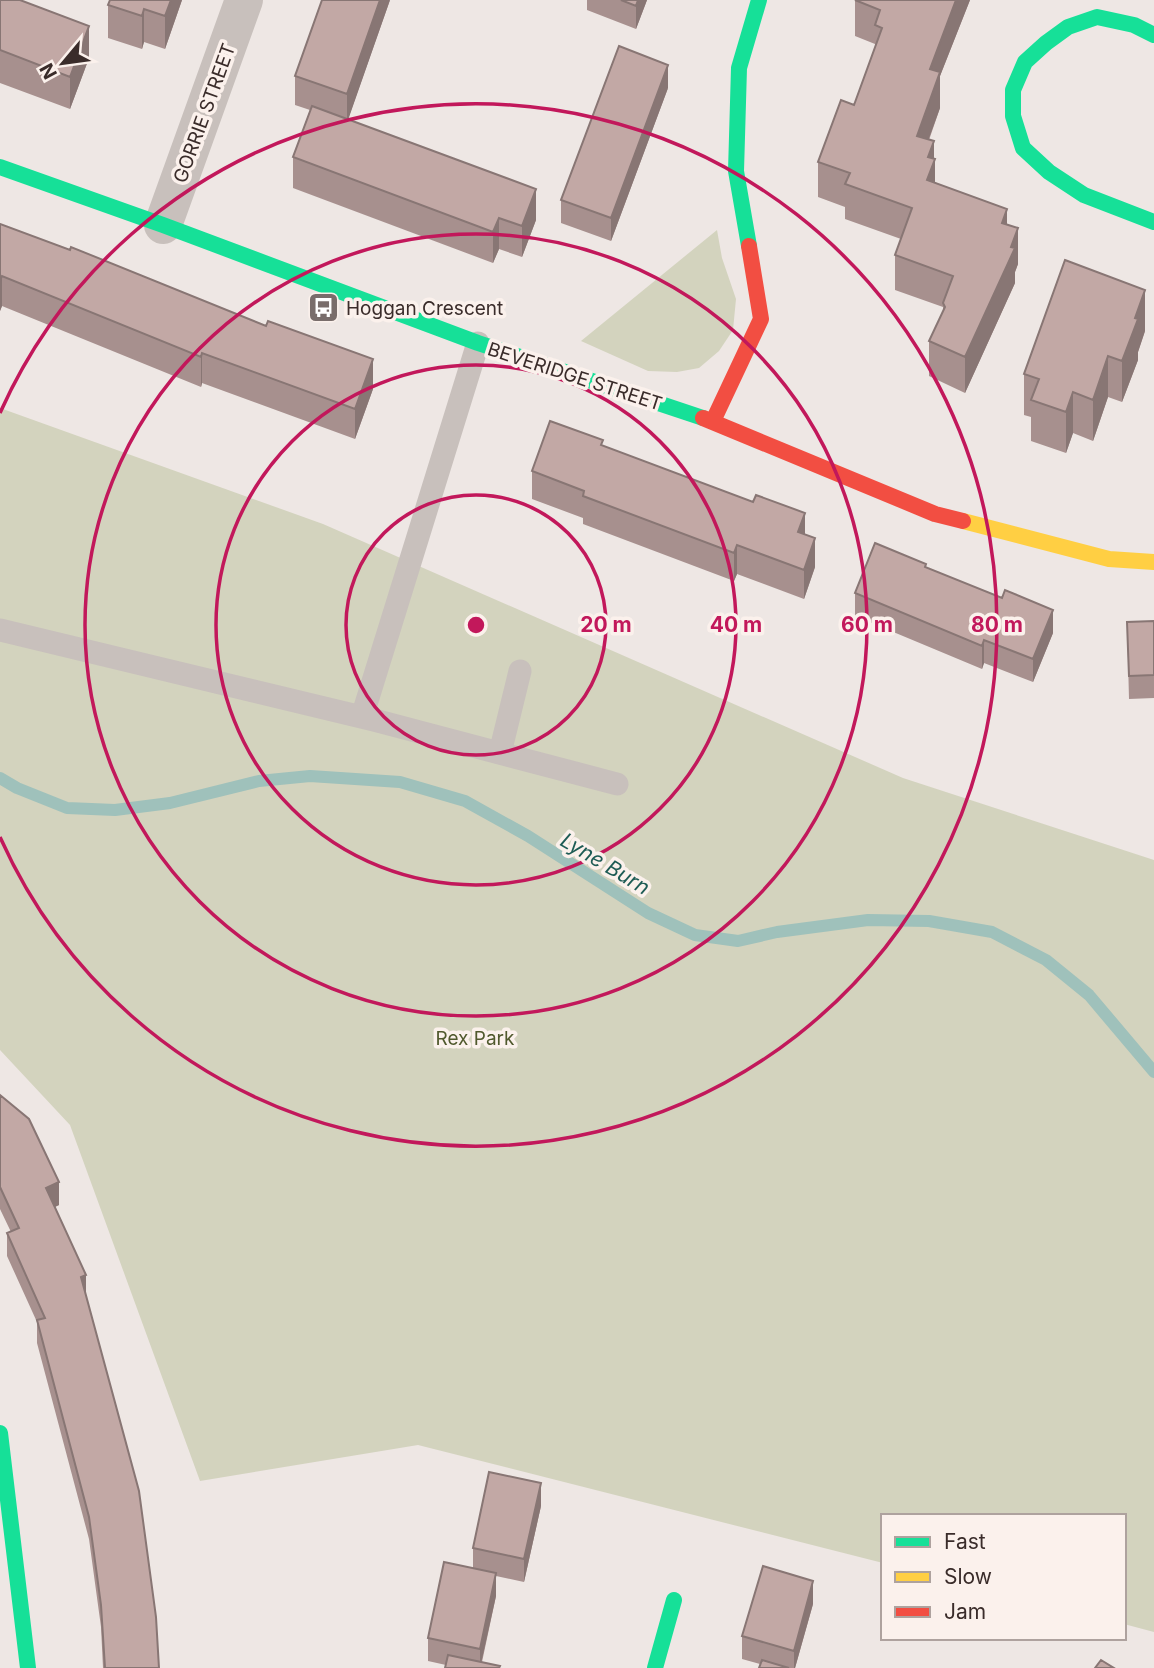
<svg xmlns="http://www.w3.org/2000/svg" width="1154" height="1668" viewBox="0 0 1154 1668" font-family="Inter,sans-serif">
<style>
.green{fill:#d3d3be}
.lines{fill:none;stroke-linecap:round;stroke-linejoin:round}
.stream{stroke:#9fc1bb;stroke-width:12}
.lane{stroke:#c8c0bc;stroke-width:23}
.street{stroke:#c8c0bc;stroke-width:38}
.fast{stroke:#16e098;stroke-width:16}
.slow{stroke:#ffcf43;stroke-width:16}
.jam{stroke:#f24e42;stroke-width:16}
.wall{fill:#a7908e}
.shaded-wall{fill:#887674}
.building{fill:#c2a8a5;stroke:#887674;stroke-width:2}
.ring{fill:none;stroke:#c2185b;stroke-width:3.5}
.labels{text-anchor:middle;stroke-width:7;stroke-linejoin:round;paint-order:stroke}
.street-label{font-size:19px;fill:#3a2c2a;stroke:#fbf1ec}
.poi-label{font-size:19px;fill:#3a2c2a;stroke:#fbf1ec;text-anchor:start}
.park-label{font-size:19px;fill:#50592d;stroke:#fbf1ec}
.water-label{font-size:21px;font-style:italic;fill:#1e5c55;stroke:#fbf1ec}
.centre{fill:#c2185b;stroke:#fbf1ec;stroke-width:3.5}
.ring-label{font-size:21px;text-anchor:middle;font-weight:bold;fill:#c2185b;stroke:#fbf1ec;stroke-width:7;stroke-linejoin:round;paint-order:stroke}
</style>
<rect width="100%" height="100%" fill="#eee7e4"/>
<!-- green -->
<path class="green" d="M 717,230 L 722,258 L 736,299 L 733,330 L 719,351 L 699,368 L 677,372 L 648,371 L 581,341 Z
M 0,408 L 323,524 L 903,778 L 1154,860 L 1154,1632 L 1124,1624 L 1124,1516 L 883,1516 L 883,1563 L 418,1445 L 200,1481 L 70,1125 L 0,1050 Z"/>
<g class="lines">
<!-- stream -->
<path class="stream" d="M 0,778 L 17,788 L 67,808 L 115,810 L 170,803 L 259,781 L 310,776 L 400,782 L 465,801 L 528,836 L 648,913 L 695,935 L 738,941 L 777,932 L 868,920 L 929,921 L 992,932 L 1046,960 L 1089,995 L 1154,1072"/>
<!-- lane -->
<path class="lane" d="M 0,630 L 374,720 L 617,784
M 362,717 L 478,343
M 500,753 L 520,671"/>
<!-- street -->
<path class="street" d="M 163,225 L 244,0"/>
<!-- fast -->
<path class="fast" d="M 1154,35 L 1134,25 L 1097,17 L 1068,27 L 1046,43 L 1025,62 L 1013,90 L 1013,116 L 1023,148 L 1049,172 L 1084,195 L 1154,222
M 0,167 L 163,225 L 478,343 L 703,418
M 749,246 L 736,171 L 739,68 L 759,0
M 0,1433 L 28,1668
M 655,1668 L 674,1600"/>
<!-- slow -->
<path class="slow" d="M 963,521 L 1109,559 L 1154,562"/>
<!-- jam -->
<path class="jam" d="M 703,418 L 935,514 L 963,521
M 713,421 L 761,319 L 749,246"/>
</g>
<!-- wall -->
<path class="wall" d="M 0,0 L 89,58 L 70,109 L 0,83 Z
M 182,0 L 165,49 L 144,42 L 142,49 L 108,38 L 108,5 Z
M 390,0 L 348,119 L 536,220 L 522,257 L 499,249 L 493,263 L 293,188 L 293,157 L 310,110 L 295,105 L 295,76 Z
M 587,0 L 647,0 L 636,29 L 587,10 Z
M 855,0 L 970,0 L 940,76 L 940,108 L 929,140 L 934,159 L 935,182 L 1007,225 L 1018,264 L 1015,272 L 1015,283 L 965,393 L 929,376 L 929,341 L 943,312 L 943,307 L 895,290 L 895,255 L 901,239 L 845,219 L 845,207 L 818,197 L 818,162 L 854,105 L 875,47 L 875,44 L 855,36 Z
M 668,88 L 611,241 L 561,223 L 561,200 Z
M 0,224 L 373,389 L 355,439 L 202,383 L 201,387 L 2,306 L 0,311 Z
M 1145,331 L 1138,352 L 1138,360 L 1122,402 L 1108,397 L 1093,441 L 1073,433 L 1066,453 L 1031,441 L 1031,417 L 1024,415 L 1024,374 Z
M 603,446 L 805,534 L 815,567 L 804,599 L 737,574 L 734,581 L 583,524 L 583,518 L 532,499 L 532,471 Z
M 926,567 L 1053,633 L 1033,682 L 984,663 L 982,669 L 855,616 L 855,593 Z
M 1154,621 L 1154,698 L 1129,699 L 1127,622 Z
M 0,1095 L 59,1205 L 55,1207 L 86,1295 L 159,1668 L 103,1668 L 101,1627 L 89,1539 L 37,1343 L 37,1322 L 7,1256 L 7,1233 L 11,1232 L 0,1209 Z
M 541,1506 L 524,1582 L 496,1576 L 496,1596 L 482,1662 L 446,1665 L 428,1661 L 428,1638 L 473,1568 L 473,1548 Z
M 813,1604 L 795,1668 L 759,1668 L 760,1664 L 742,1659 L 742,1636 Z"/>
<!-- shaded-wall -->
<path class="shaded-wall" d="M 171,0 L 182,0 L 165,49 L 165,16 Z
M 380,0 L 390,0 L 347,123 L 347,94 Z
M 638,0 L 647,0 L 636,29 L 636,6 Z
M 956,0 L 970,0 L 940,76 L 940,108 L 917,171 L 917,136 L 930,69 Z
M 144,9 L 144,42 L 142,49 L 142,16 Z
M 89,26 L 89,58 L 70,109 L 70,77 Z
M 668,65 L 668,88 L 611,241 L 611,218 Z
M 934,141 L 934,162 L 935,159 L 935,195 L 927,180 L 928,157 Z
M 536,189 L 536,220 L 522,257 L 522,226 Z
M 1007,209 L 1007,245 L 1002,223 Z
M 499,218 L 499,249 L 493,263 L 493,232 Z
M 1018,228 L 1018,264 L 1015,272 L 1015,283 L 965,393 L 965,357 Z
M 2,276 L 2,306 L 0,311 L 0,281 Z
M 1145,290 L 1145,331 L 1138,352 L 1138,360 L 1122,402 L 1122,361 L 1135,318 Z
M 202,353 L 202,383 L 201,387 L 201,357 Z
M 1108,356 L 1108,397 L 1093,441 L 1093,400 Z
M 373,359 L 373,389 L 355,439 L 355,409 Z
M 1073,392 L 1073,433 L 1066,453 L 1066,412 Z
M 805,513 L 805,542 L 798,532 Z
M 815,538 L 815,567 L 804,599 L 804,570 Z
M 737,545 L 737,574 L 734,581 L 734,553 Z
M 1053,610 L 1053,633 L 1033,682 L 1033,659 Z
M 984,640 L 984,663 L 982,669 L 982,646 Z
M 59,1182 L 59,1205 L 46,1211 L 46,1188 Z
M 86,1275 L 86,1297 L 81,1277 Z
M 541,1483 L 541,1506 L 524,1582 L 524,1559 Z
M 496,1573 L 496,1596 L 480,1668 L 480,1649 Z
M 813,1581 L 813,1604 L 795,1668 L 794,1668 L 794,1651 Z"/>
<!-- building -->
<path class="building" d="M 0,0 L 20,0 L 89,26 L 70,77 L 0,50 Z
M 110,0 L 171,0 L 165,16 L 144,9 L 142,16 L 108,5 Z
M 322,0 L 380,0 L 347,94 L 295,76 Z
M 621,0 L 638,0 L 636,6 Z
M 855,0 L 956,0 L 930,69 L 940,72 L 917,136 L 934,141 L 928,157 L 935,159 L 927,180 L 1007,209 L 1002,223 L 1018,228 L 1011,247 L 1015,248 L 965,357 L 929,341 L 945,307 L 943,303 L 953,276 L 895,255 L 912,208 L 845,184 L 850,173 L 818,162 L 841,100 L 854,105 L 882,28 L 875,25 L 880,10 Z
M 619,46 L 668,65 L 611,218 L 561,200 Z
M 312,106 L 536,189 L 522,226 L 499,218 L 493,232 L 293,157 Z
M 0,224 L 70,250 L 71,247 L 266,326 L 268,321 L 373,359 L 355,409 L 202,353 L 201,357 L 2,276 L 0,281 Z
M 1065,260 L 1145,290 L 1135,318 L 1138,319 L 1122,361 L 1108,356 L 1093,400 L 1073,392 L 1066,412 L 1031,400 L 1039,379 L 1024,374 Z
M 550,421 L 603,440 L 601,445 L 753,502 L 756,495 L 805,513 L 798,532 L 815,538 L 804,570 L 737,545 L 734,553 L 583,496 L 584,491 L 532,471 Z
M 875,543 L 926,564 L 925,567 L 1002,598 L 1005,590 L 1053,610 L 1033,659 L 984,640 L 982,646 L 855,593 Z
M 1154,621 L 1154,675 L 1129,676 L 1127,622 Z
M 0,1095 L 29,1119 L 59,1182 L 46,1188 L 86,1275 L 81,1277 L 139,1491 L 156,1617 L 159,1668 L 105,1668 L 101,1605 L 89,1517 L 37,1320 L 45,1318 L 7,1233 L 19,1228 L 0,1187 Z
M 489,1472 L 541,1483 L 524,1559 L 473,1548 Z
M 444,1562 L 496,1573 L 480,1649 L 428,1638 Z
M 763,1566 L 813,1581 L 794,1651 L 742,1636 Z
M 448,1655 L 500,1666 L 499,1668 L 445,1668 Z
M 762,1660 L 789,1668 L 759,1668 Z
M 1101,1660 L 1114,1668 L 1095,1668 Z"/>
<!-- distance rings -->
<g class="ring">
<circle cx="476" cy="625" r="130"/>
<circle cx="476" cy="625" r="260"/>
<circle cx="476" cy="625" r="391"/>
<path d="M0 413A521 521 0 1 1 0 837"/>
</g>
<!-- icons -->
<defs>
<symbol id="bus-square" viewBox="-11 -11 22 22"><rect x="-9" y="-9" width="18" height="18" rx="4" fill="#796d6b" stroke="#fbf1ec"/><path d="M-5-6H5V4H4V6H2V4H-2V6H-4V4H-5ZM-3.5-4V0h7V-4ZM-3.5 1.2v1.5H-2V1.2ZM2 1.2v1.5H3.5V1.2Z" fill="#fff"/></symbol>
</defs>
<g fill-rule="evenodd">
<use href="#bus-square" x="306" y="290" width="35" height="35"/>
</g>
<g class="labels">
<!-- street labels -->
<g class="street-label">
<text transform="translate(204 113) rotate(-70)" y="7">GORRIE STREET</text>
<text transform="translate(575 376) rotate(18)" y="7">BEVERIDGE STREET</text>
</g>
<!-- poi labels -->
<g class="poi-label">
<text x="346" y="315">Hoggan Crescent</text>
</g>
<!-- park labels -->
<g class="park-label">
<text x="475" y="1045">Rex Park</text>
</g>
<!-- water labels -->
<g class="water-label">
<text transform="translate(605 864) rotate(31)" y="7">Lyne Burn</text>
</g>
</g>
<circle cx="476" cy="625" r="10" class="centre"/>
<g class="ring-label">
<text x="606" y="632">20 m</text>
<text x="736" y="632">40 m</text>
<text x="867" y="632">60 m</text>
<text x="997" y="632">80 m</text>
</g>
<!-- legend -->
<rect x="881" y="1514" width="245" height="126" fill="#fbf1ec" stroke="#aea29e" stroke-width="2"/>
<rect x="895" y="1537" width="35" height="10" fill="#16e098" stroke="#aea29e" stroke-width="2"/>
<text x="944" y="1549" font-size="21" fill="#3a2c2a">Fast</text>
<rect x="895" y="1572" width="35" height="10" fill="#ffcf43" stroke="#aea29e" stroke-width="2"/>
<text x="944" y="1584" font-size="21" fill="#3a2c2a">Slow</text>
<rect x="895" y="1607" width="35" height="10" fill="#f24e42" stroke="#aea29e" stroke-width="2"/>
<text x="944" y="1619" font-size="21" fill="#3a2c2a">Jam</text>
<!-- north arrow -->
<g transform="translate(63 63) rotate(241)" stroke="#fbf1ec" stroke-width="5" paint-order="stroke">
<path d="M0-5L12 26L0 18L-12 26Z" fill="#3a2c2a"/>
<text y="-10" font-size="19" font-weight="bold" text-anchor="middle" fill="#3a2c2a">N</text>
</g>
</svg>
